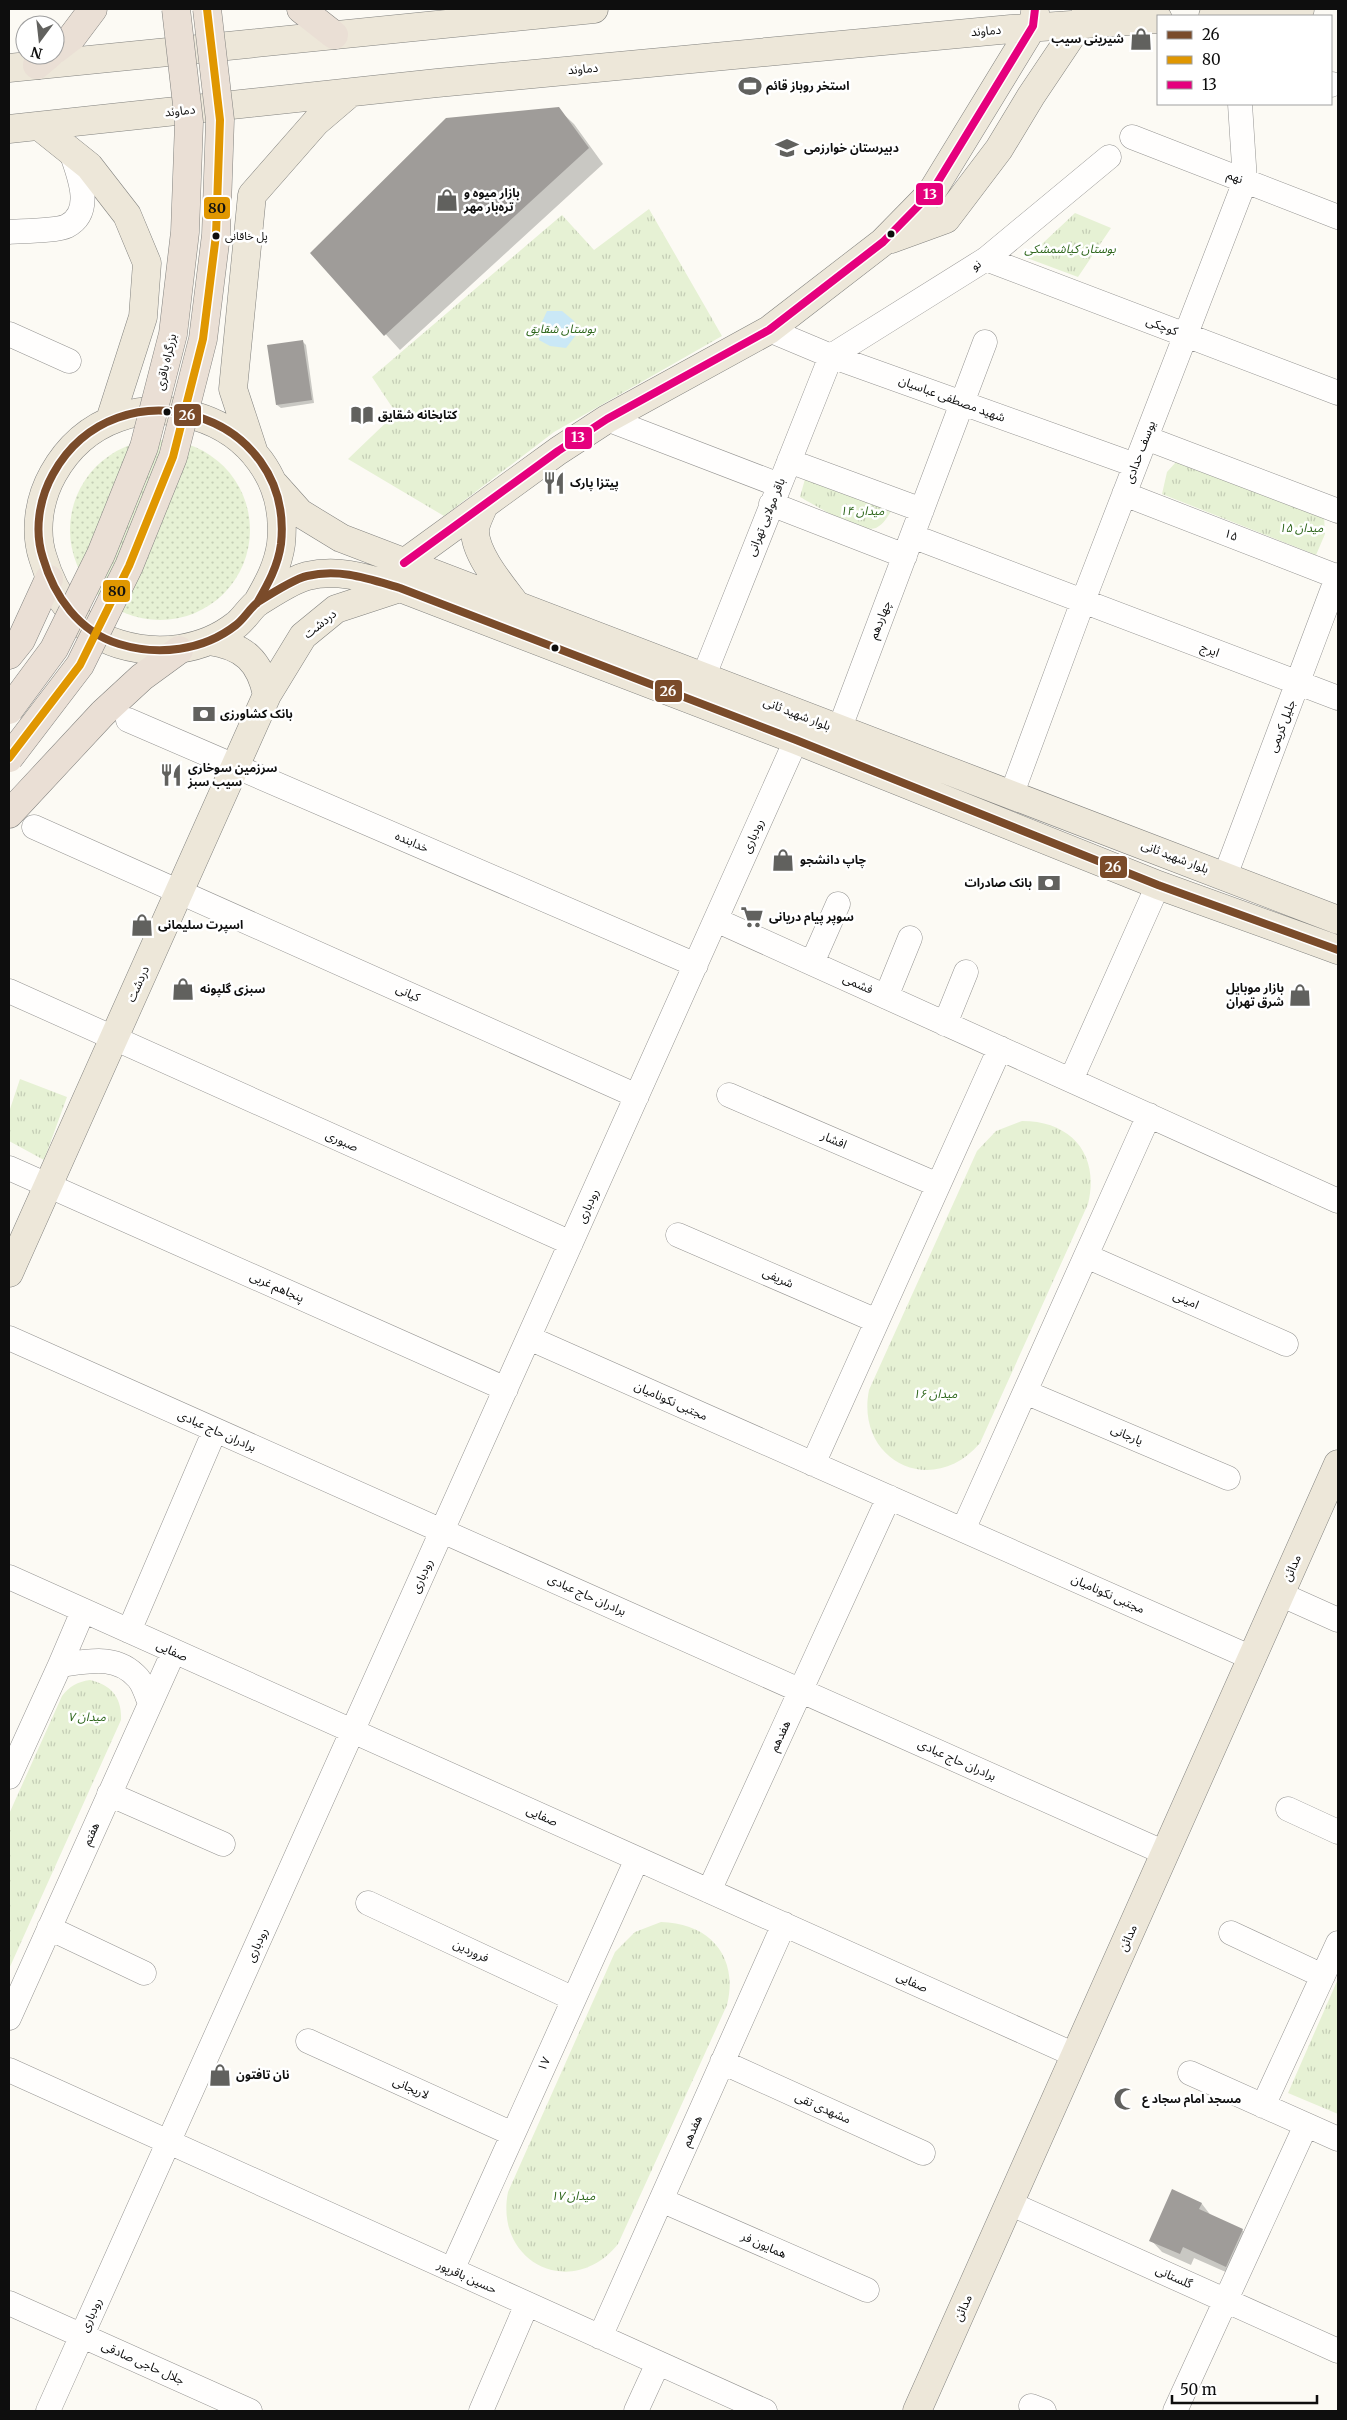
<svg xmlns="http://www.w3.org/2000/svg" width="1347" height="2420" viewBox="0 0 1347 2420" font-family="Merriweather,'Noto Sans Arabic',serif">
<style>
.grass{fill:url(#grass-dots)}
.park{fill:url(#park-tufts)}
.water{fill:#cae8f6}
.shadow{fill:#0003}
.building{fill:#9f9c99}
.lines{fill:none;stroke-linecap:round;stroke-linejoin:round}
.minor-casing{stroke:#959492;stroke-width:25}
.major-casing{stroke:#82827f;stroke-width:29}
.highway-casing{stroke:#82827f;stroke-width:29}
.minor{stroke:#fffefd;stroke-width:24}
.major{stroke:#ede7d9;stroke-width:28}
.highway{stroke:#eadfd5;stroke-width:28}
.highway-bridge-casing{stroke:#82827f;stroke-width:29;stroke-linecap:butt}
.highway-bridge{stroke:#eadfd5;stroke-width:28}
.bus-1-casing{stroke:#fff;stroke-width:11}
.bus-2-casing{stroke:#fff;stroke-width:11}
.bus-3-casing{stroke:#fff;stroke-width:11}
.bus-1{stroke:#7a4b2a;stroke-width:8}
.bus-2{stroke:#e09701;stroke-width:8}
.bus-3{stroke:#e5007d;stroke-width:8}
.bus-dot{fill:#0e0e0e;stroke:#fff;stroke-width:2}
.labels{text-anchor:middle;stroke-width:5;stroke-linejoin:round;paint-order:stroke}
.bus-label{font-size:11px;fill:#0e0e0e;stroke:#fff;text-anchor:start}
.street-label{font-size:12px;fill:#0e0e0e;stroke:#fff}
.poi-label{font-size:12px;font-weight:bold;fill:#0e0e0e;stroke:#fff;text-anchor:start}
.park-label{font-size:12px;font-style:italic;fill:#2f671d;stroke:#fff}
.line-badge{stroke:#fff;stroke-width:2}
.badge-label{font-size:14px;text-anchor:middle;font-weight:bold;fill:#fff}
.pale-badge-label{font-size:14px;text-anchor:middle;font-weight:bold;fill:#111}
</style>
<defs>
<pattern id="grass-dots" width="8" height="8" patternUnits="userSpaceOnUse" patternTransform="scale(1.25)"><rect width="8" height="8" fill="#e6f1d4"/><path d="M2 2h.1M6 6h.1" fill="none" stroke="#c4cdb5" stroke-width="1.8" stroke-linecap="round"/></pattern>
<pattern id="park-tufts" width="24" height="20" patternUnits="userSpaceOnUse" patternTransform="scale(1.25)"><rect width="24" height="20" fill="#e6f1d4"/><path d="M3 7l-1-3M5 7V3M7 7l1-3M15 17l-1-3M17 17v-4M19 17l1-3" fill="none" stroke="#c4cdb5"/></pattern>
</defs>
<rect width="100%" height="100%" fill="#fcfaf4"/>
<!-- grass -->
<path class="grass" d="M70 530a90 90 0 1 1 180 0a90 90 0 1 1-180 0Z"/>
<!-- park -->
<path class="park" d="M 649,209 L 722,336 L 554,432 L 444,516 L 348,459 L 396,413 L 372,377 L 562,215 L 594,250 Z
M 1075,213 L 1111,228 L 1078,277 L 1027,258 Z
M 1176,462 L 1324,516 L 1325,534 L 1316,555 L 1162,494 L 1167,472 Z
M 805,479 L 892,510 C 887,517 884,524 876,528 C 861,534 815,505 800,497 Z
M 20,1079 L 67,1097 L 44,1160 L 9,1141 L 9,1112 Z
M 1022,1121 C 1072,1121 1100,1155 1088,1204 L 980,1443 C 933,1499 855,1461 869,1390 L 977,1151 L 996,1131 Z
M 90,1680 C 112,1685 122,1698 121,1720 L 9,1969 L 9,1814 L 62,1696 C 70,1686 77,1682 90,1680 Z
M 661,1922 C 710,1923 739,1957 727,2005 L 618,2244 C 572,2301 494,2263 508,2192 L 615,1952 L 635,1932 Z
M 1338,1979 L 1338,2114 L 1288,2093 Z"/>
<!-- water -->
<path class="water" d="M 547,311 L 562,311 L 574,321 L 576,335 L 566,348 L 550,346 L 539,340 L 541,324 Z"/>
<!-- shadow -->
<path class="shadow" d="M 558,109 L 574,124 L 603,164 L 400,350 L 312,253 Z
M 302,341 L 306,345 L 314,403 L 281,408 L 277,405 Z
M 1173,2191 L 1202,2204 L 1212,2217 L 1242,2230 L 1254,2241 L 1237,2277 L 1194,2258 L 1191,2265 L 1162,2252 L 1151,2240 Z"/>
<!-- building -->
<path class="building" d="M 559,107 L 589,148 L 384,336 L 310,253 L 446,118 Z
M 303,340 L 312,400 L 276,405 L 267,345 Z
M 1172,2189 L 1202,2203 L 1199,2209 L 1243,2229 L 1226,2267 L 1183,2247 L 1180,2254 L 1149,2241 Z"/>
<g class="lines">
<defs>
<path id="minor" d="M 1331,85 L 1332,84
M 1132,137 L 1338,217
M 9,232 C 21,231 57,231 67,226 C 96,211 77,171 70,149
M 986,259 L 1338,393
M 769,330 L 831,356 L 1135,465
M 9,334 L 69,361
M 607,419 L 779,485
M 1146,438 L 1338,511
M 789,461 L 922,510
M 1124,494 L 1338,577
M 771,504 L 905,556
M 912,536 L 1338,698
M 703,678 L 831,356 L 986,259 L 1109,157
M 128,720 L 696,965
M 839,730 L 985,342
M 1011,796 L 1083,601 L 1245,181 L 1240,104
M 34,827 L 637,1096
M 1225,876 L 1338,575
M 716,920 L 1338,1201
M 812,963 L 838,904
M 9,991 L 571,1243
M 886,997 L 910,938
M 945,1024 L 966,972
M 1071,1080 L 1158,885
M 729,1095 L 938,1185
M 9,1168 L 506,1389
M 678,1235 L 877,1321
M 1086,1256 L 1286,1344
M 9,1338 L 1165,1853
M 529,1338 L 1252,1658
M 1025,1392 L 1228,1478
M 813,1464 L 1000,1048
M 963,1530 L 1149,1115
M 9,1577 L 1075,2055
M 1280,1594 L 1338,1620
M 129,1631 L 215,1430
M 60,1665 L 83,1611
M 9,1777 L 60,1665 C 89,1661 117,1654 138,1678 C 144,1685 147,1696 150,1704
M 109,1794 L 223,1844
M 1288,1809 L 1338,1832
M 709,1891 L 889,1497
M 368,1903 L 574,1999
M 49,1928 L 144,1973
M 1231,1933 L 1323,1976
M 9,2018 L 174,1651
M 308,2041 L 513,2134
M 722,2062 L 923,2153
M 9,2070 L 765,2411
M 1190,2073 L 1338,2139
M 1263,2106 L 1338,1943
M 661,2200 L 867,2290
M 1009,2203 L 1338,2351
M 452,2270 L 637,1859
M 9,2303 L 250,2411
M 600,2337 L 784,1924
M 1031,2406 L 1044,2411
M 48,2411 L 796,740
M 481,2411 L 527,2304
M 636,2411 L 658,2363
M 1175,2411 L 1306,2125"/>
<path id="major" d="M 1213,16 L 1300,9
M 9,68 L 594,9
M 39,126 L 89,166 L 127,215 L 147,263 L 143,317 L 110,420
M 9,129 L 437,83 L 1011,29 L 1158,19
M 891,239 L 946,219 L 999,149 L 1031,96 L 1086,14
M 254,453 L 233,389 L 252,195 L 316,122 L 350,93
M 275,485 L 300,513 L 341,538 L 1338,920
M 484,505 C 481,513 475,523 475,531 C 475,555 503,587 517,606
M 404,563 L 558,451 L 607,419 L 769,330 L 883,242 L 931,193 L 1033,26 L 1035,12
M 257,603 C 268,584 278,566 281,544 C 295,412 117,359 53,474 C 39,499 34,531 43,558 C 54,596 79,632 119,644 C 158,656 203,651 236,625 C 244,619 250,608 258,602 C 269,595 294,579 307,576 C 340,568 369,579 400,588 L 796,740 L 1158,885 L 1338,950
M 209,641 C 244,646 260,661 267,695
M 9,1273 L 267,695 L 303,636 L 336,609 L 400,588
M 917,2411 L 1338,1464"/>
<path id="highway" d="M 301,9 L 334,35
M 55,50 L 72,37 L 93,9
M 37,65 L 49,55
M 9,655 L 21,640 L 49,579
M 9,814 L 103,713 L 142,677 L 179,650"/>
</defs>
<!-- minor casing -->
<use href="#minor" class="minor-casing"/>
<!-- major casing -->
<use href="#major" class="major-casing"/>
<!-- highway casing -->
<use href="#highway" class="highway-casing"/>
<!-- minor -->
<use href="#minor" class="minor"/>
<!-- major -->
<use href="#major" class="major"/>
<!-- highway -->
<use href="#highway" class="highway"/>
<defs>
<path id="highway-bridge" d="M 9,710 L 54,649 L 101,554 L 144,447 L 173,334 L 185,232 L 189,122 L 176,9
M 9,758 L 80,665 L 129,566 L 173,457 L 203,339 L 216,235 L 220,120 L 207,9"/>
</defs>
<!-- highway-bridge casing -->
<use href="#highway-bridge" class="highway-bridge-casing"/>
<!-- highway-bridge -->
<use href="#highway-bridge" class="highway-bridge"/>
<defs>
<path id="bus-1" d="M 257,603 C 268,584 278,566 281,544 C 295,412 117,359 53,474 C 39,499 34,531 43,558 C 54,596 79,632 119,644 C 158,656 203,651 236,625 C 244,619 250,608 258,602 C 269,595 294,579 307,576 C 340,568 369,579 400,588 L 796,740 L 1158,885 L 1338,950"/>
<path id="bus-2" d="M 9,758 L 80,665 L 129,566 L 173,457 L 203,339 L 216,235 L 220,120 L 207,9"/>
<path id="bus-3" d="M 404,563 L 558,451 L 607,419 L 769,330 L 883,242 L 931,193 L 1033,26 L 1035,9"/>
</defs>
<!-- bus-1 casing -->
<use href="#bus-1" class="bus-1-casing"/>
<!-- bus-2 casing -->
<use href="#bus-2" class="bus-2-casing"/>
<!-- bus-3 casing -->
<use href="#bus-3" class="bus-3-casing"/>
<!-- bus-1 -->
<use href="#bus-1" class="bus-1"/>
<!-- bus-2 -->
<use href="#bus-2" class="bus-2"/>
<!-- bus-3 -->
<use href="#bus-3" class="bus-3"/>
</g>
<!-- icons -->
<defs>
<symbol id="shop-bare" viewBox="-9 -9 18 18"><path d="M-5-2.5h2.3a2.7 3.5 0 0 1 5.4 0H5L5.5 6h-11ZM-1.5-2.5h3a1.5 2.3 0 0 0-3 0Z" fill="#61615e" stroke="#fff" stroke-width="2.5" paint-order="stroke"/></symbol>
<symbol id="stadium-bare" viewBox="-9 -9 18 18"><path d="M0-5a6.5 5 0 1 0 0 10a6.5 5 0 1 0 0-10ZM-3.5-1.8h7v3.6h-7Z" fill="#61615e" stroke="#fff" stroke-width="2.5" paint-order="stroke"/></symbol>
<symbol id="school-bare" viewBox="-9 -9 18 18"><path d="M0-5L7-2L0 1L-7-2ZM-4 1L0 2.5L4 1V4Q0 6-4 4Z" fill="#61615e" stroke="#fff" stroke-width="2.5" paint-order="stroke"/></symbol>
<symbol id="library-bare" viewBox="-9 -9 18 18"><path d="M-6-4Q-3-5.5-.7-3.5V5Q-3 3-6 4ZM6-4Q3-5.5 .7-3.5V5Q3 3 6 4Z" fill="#61615e" stroke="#fff" stroke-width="2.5" paint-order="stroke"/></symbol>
<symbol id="restaurant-bare" viewBox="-9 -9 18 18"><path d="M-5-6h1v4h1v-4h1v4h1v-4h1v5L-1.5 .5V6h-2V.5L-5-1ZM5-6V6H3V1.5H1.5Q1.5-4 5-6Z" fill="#61615e" stroke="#fff" stroke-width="2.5" paint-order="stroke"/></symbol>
<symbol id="bank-bare" viewBox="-9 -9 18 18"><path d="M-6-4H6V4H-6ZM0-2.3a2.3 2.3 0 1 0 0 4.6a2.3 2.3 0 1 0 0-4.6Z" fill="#61615e" stroke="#fff" stroke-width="2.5" paint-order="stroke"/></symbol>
<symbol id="supermarket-bare" viewBox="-9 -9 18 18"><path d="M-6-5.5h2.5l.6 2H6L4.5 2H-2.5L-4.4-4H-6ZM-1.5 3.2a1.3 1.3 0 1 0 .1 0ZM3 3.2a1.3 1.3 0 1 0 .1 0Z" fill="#61615e" stroke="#fff" stroke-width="2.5" paint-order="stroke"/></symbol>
<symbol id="mosque-bare" viewBox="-9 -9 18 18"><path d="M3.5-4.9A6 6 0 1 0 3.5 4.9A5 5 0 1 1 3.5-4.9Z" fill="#61615e" stroke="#fff" stroke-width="2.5" paint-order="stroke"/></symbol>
</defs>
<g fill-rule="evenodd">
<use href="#shop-bare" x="1125" y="23" width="32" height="32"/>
<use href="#stadium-bare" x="734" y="70" width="32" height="32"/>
<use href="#school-bare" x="771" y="132" width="32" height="32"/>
<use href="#shop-bare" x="431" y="184" width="32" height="32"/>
<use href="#library-bare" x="346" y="399" width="32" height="32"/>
<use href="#restaurant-bare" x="538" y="467" width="32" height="32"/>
<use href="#bank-bare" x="188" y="698" width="32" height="32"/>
<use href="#restaurant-bare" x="155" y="759" width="32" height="32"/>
<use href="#shop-bare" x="767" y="844" width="32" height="32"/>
<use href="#bank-bare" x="1033" y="867" width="32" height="32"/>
<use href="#supermarket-bare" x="736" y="901" width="32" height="32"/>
<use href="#shop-bare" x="126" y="909" width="32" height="32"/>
<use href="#shop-bare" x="167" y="973" width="32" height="32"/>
<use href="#shop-bare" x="1284" y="979" width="32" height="32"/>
<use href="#shop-bare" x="204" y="2059" width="32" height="32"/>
<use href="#mosque-bare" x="1109" y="2083" width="32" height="32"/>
</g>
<!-- markers -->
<g class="bus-dot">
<circle cx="891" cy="234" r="4.5"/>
<circle cx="216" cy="236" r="4.5"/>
<circle cx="167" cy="412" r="4.5"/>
<circle cx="555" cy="648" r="4.5"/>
</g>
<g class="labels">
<!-- bus labels -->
<g class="bus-label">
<text x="225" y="240">پل خاقانی</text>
</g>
<!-- street labels -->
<g class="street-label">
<text transform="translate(986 31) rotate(-5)" y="4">دماوند</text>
<text transform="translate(583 69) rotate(-5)" y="4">دماوند</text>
<text transform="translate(180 111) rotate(-6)" y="4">دماوند</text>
<text transform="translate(1235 177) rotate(21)" y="4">نهم</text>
<text transform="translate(976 265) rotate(-32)" y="4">نو</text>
<text transform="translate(1162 326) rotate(21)" y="4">کوچکی</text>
<text transform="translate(166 362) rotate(-77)" y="4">بزرگراه باقری</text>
<text transform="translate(952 399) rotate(20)" y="4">شهید مصطفی عباسیان</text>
<text transform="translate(1140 452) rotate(-69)" y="4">یوسف حدادی</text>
<text transform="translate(766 517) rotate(-68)" y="4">باقر مولایی تهرانی</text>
<text transform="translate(1231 535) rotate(21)" y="4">۱۵</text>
<text transform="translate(880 620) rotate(-69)" y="4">چهاردهم</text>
<text transform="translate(320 624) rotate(-39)" y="4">دردشت</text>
<text transform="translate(1210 650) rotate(21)" y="4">ایرج</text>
<text transform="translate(797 714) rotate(21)" y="4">بلوار شهید ثانی</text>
<text transform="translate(1282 726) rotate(-69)" y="4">جلیل کریمی</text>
<text transform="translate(753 836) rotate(-66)" y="4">رودباری</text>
<text transform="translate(412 842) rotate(23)" y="4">خدابنده</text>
<text transform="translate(1175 857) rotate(21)" y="4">بلوار شهید ثانی</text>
<text transform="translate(138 984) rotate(-66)" y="4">دردشت</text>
<text transform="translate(858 984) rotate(24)" y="4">فشمی</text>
<text transform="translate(408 993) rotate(24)" y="4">کیانی</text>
<text transform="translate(834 1140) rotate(23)" y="4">افشار</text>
<text transform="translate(342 1141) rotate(24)" y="4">صبوری</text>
<text transform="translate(588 1206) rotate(-66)" y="4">رودباری</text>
<text transform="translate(778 1278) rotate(24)" y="4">شریفی</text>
<text transform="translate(277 1287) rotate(24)" y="4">پنجاهم غربی</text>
<text transform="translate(1186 1300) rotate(24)" y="4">امینی</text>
<text transform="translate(671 1401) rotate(24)" y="4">مجتبی نکونامیان</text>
<text transform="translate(217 1431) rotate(24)" y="4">برادران حاج عبادی</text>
<text transform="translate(1127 1435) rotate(23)" y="4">یارجانی</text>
<text transform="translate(1292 1568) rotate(-66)" y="4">مدائن</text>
<text transform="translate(422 1576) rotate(-66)" y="4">رودباری</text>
<text transform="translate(1108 1594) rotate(24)" y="4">مجتبی نکونامیان</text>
<text transform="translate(587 1595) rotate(24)" y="4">برادران حاج عبادی</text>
<text transform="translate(172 1651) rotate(24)" y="4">صفایی</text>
<text transform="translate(780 1736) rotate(-65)" y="4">هفدهم</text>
<text transform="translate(957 1760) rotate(24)" y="4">برادران حاج عبادی</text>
<text transform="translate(542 1816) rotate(24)" y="4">صفایی</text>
<text transform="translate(91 1834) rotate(-66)" y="4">هفتم</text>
<text transform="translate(1128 1938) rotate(-66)" y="4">مدائن</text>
<text transform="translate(257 1945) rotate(-66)" y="4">رودباری</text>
<text transform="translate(471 1951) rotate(25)" y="4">فروردین</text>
<text transform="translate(912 1982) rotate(24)" y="4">صفایی</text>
<text transform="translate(544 2064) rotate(-66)" y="4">۱۷</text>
<text transform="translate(411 2088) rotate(24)" y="4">لاریجانی</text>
<text transform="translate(823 2108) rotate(24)" y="4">مشهدی تقی</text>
<text transform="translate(692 2131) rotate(-66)" y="4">هفدهم</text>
<text transform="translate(764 2245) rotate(24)" y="4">همایون فر</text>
<text transform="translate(467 2277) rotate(24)" y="4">حسین باقرپور</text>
<text transform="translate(1174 2277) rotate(24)" y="4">گلستانی</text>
<text transform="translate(963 2308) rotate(-66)" y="4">مدائن</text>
<text transform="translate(91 2315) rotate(-66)" y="4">رودباری</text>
<text transform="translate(143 2363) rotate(24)" y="4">جلال حاجی صادقی</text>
</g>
<!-- poi labels -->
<g class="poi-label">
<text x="1124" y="43" text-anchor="end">شیرینی سیب</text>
<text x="766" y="90">استخر روباز قائم</text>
<text x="804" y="152">دبیرستان خوارزمی</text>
<text x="464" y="197">بازار میوه و<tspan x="464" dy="14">تره‌بار مهر</tspan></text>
<text x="378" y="419">کتابخانه شقایق</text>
<text x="570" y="487">پیتزا پارک</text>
<text x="220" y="718">بانک کشاورزی</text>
<text x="188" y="772">سرزمین سوخاری<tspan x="188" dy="14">سیب سبز</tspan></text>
<text x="800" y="864">چاپ دانشجو</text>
<text x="1032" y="887" text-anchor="end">بانک صادرات</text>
<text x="769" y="921">سوپر پیام دریانی</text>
<text x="158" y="929">اسپرت سلیمانی</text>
<text x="1284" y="992" text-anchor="end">بازار موبایل<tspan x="1284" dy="14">شرق تهران</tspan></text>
<text x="200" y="993">سبزی گلپونه</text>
<text x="236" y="2079">نان تافتون</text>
<text x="1142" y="2103">مسجد امام سجاد ع</text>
</g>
<!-- park labels -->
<g class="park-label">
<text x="1070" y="253">بوستان کیاشمشکی</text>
<text x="561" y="333">بوستان شقایق</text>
<text x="862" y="515">میدان ۱۴</text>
<text x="1301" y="532">میدان ۱۵</text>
<text x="935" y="1398">میدان ۱۶</text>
<text x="87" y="1721">میدان ۷</text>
<text x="573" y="2200">میدان ۱۷</text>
</g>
</g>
<g class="line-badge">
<rect x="915" y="182" width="29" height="24" rx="5" fill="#e5007d"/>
<rect x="203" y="196" width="28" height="24" rx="5" fill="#e09701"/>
<rect x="173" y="403" width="29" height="24" rx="5" fill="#7a4b2a"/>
<rect x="564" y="426" width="29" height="24" rx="5" fill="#e5007d"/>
<rect x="102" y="579" width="29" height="24" rx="5" fill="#e09701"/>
<rect x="654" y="679" width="29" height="24" rx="5" fill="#7a4b2a"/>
<rect x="1099" y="855" width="29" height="24" rx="5" fill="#7a4b2a"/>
</g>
<g class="badge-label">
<text x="930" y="199">13</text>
<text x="187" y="420">26</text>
<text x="578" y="442">13</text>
<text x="668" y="696">26</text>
<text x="1113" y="872">26</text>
</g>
<g class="pale-badge-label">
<text x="217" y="213">80</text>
<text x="117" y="596">80</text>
</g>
<!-- border -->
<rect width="1347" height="2420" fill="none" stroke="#0e0e0e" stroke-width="20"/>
<!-- legend -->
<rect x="1157" y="15" width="175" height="90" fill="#ffffff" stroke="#9f9f9f"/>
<rect x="1167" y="31" width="25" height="8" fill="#7a4b2a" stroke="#9f9f9f"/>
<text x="1202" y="40" font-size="15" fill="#0e0e0e">26</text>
<rect x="1167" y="56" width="25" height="8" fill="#e09701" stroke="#9f9f9f"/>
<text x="1202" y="65" font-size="15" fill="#0e0e0e">80</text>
<rect x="1167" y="81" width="25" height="8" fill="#e5007d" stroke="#9f9f9f"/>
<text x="1202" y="90" font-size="15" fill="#0e0e0e">13</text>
<!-- north arrow -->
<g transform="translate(40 40) rotate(195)"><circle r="24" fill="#ffffff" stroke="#9f9f9f"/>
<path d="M0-4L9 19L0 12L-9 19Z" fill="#61615e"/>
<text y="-8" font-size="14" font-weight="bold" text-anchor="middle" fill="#0e0e0e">N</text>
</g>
<!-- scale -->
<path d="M1172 2395v8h145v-8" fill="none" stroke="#0e0e0e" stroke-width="2.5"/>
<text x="1180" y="2395" font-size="15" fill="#0e0e0e" stroke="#ffffff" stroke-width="4" paint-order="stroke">50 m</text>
</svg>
